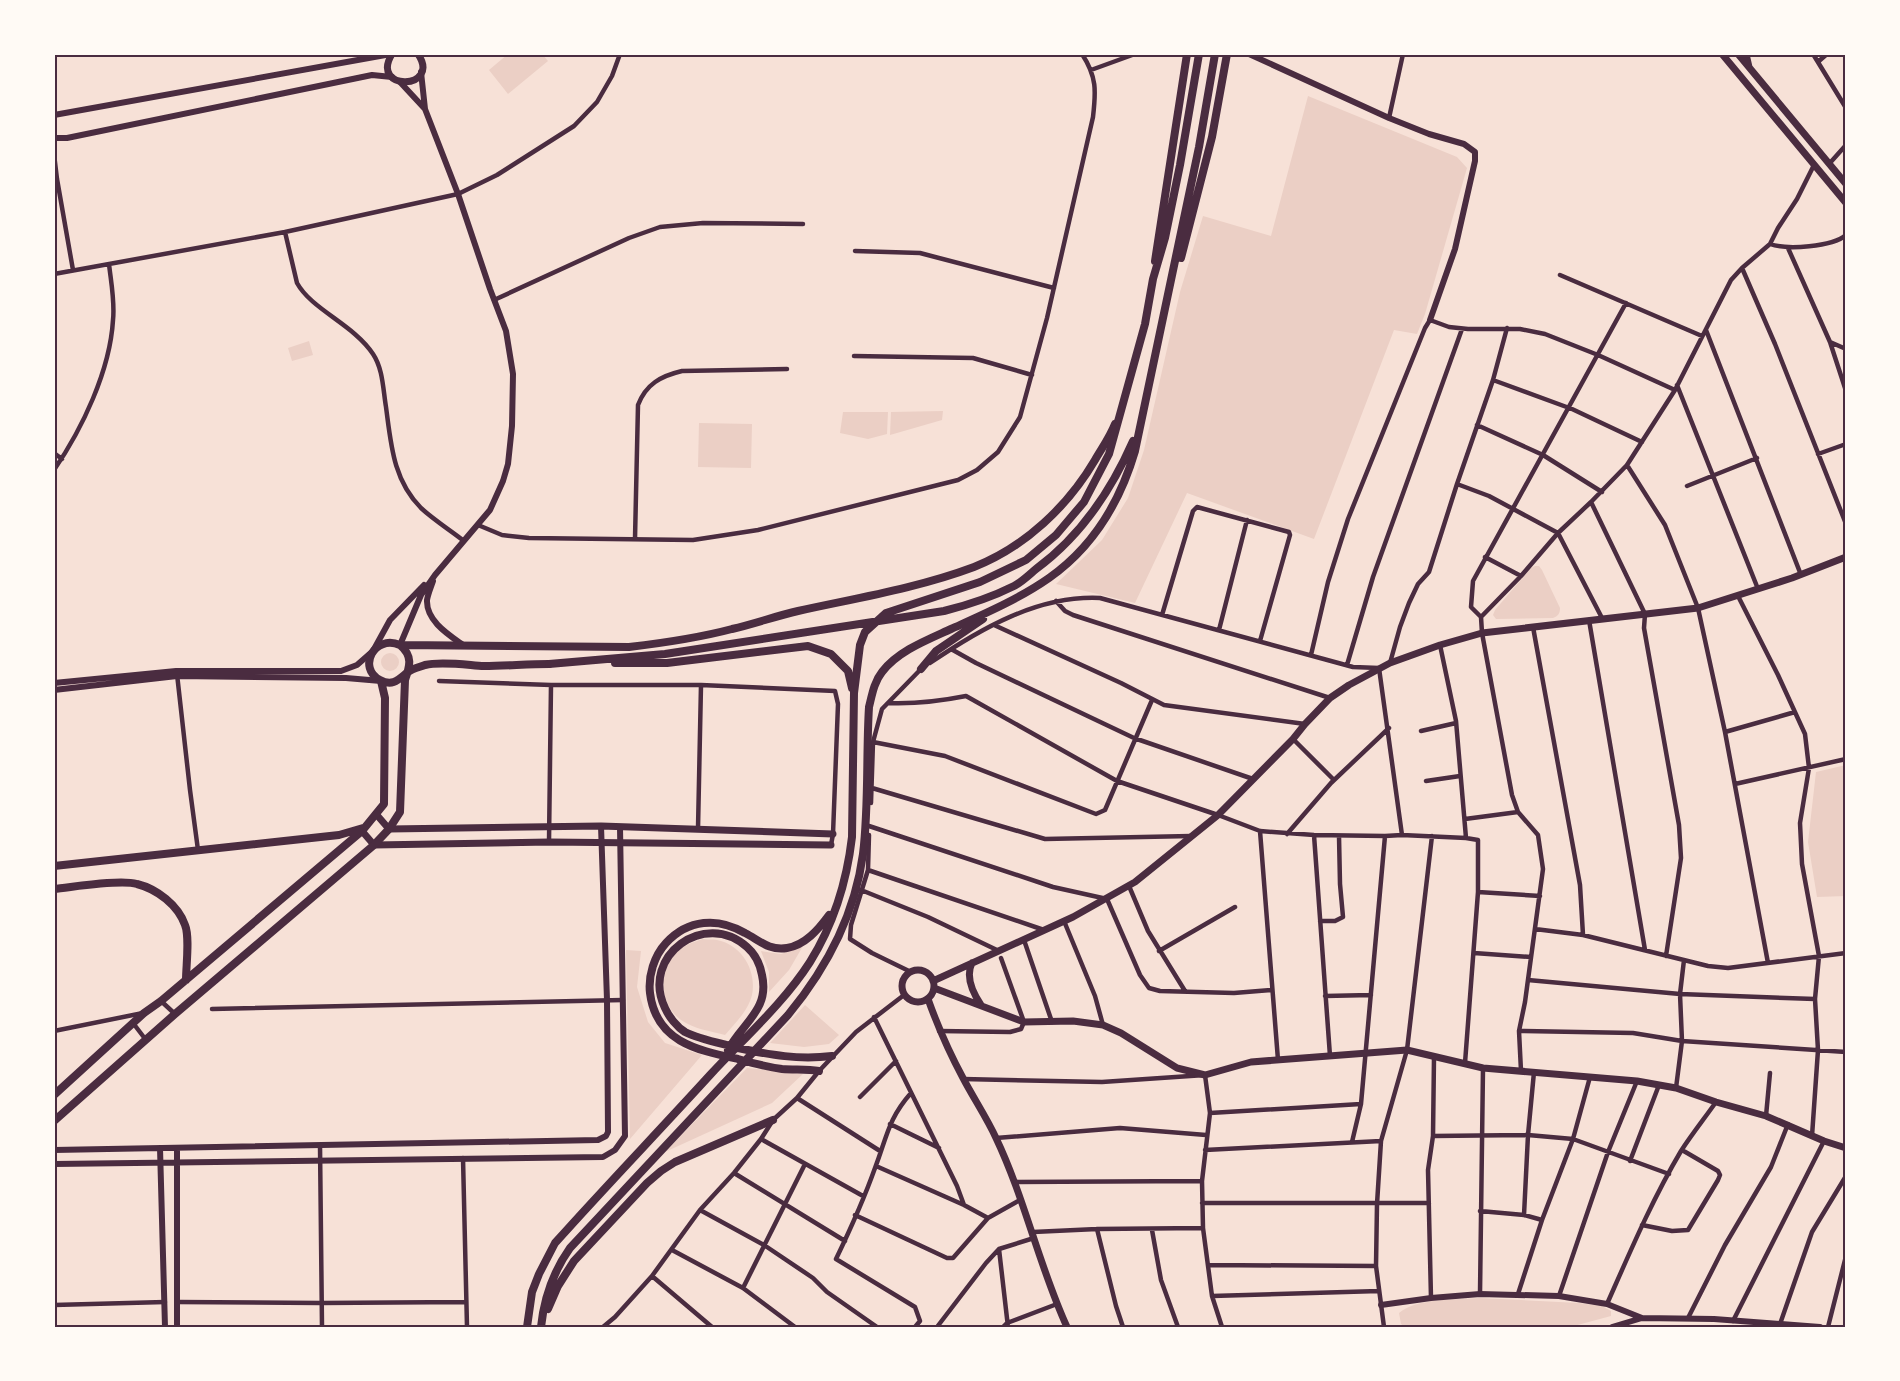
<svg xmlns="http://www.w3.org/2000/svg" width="1900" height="1381" viewBox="0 0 1900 1381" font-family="Mulish,sans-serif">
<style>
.green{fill:#ebcfc5}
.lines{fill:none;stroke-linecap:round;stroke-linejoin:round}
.minor{stroke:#4a2c40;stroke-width:4.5}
.tertiary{stroke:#4a2c40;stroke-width:6}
.secondary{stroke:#4a2c40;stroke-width:7}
.primary{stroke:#4a2c40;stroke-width:8}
.trunk{stroke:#4a2c40;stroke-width:8}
.neatline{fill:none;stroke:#4a2c40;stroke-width:2}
</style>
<rect width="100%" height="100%" fill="#f7e1d7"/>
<!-- green -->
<path class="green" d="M 508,54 L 542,54 L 548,61 L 508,94 L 489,70 Z
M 1308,96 L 1457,157 L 1467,168 L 1425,314 L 1417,334 L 1394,330 L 1314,539 L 1187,493 L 1135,603 L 1056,584 L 1102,540 L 1128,498 L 1144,450 L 1180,292 L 1203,216 L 1271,236 Z
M 309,341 L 313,355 L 292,361 L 288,348 Z
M 943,411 L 942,420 L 890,435 L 891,412 Z
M 843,412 L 888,412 L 887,434 L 868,439 L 840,433 Z
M 699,423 L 752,424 L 751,468 L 698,467 Z
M 1535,566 L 1539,566 L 1542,570 L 1560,608 C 1560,614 1558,616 1553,618 L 1496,619 L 1493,615 L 1495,610 L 1531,568 Z
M381 662a9 9 0 1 1 18 0a9 9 0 1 1-18 0Z
M 1846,765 L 1846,896 L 1817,897 L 1808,842 L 1816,772 Z
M 703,939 C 708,940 713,939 717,940 C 742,945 757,971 752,995 C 748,1011 735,1023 725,1035 C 710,1031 694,1029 681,1020 C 659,1004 658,969 678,951 C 686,944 694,942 703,939 Z
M 803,946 L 789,970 L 769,992 L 769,972 L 761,951 L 781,954 Z
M 626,950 L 641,951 L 637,987 L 648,1022 L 665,1043 L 702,1055 L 630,1139 Z
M 805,1005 L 839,1035 L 829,1044 L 804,1047 L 770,1043 Z
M 747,1068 L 803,1074 L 772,1103 L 665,1152 Z
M 1479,1298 L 1579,1303 L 1602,1306 L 1611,1311 L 1611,1316 L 1570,1327 L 1405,1327 L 1401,1324 L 1399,1313 C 1416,1298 1456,1300 1479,1298 Z"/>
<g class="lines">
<!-- minor -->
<path class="minor" d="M 1813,54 L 1846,108
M 1819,61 L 1827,54
M 1091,70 L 1135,54
M 1389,118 L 1403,54
M 54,154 L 57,179 L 73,270
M 1829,164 L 1846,145
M 285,232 L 297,283 C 312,310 353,324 373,354 C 383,369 383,389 386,407 C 391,444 393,480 421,508 C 434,520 450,530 464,541
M 1770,244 C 1787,250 1832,247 1846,235
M 1788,248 L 1830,342 L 1846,391
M 855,251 L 920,253 L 1054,288
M 1742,268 L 1775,344 L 1846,524
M 54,274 L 285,232 L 458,194 L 497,175 L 574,126 L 597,102 L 612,76 L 620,54
M 1560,275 L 1702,336
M 494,300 L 629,238 L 660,227 L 703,223 L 803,224
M 1706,330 L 1801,575
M 1830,342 L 1846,349
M 854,356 L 973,358 L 1032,375
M 1493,380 L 1572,409 L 1642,442
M 1677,385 L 1758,589
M 1477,425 L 1543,455 L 1602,492
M 54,453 L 62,459
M 1818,454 L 1846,444
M 1627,465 L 1665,525 L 1698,608 L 1725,732 L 1768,963
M 54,470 C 82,429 110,371 113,320 C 115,302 111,282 109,264
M 1457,484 L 1489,496 L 1558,533 L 1602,618
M 1687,486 L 1757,458
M 1591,502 L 1645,614 L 1644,628 L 1679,825 L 1681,858 L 1666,956
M 478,525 L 502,535 L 529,538 L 693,540 L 758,530 L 958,480 L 977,470 L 998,452 L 1020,417 L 1047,318 L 1093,117 C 1096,91 1097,77 1082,54
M 635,539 L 638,405 C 646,384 661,376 682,371 L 787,369
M 1485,557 L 1521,576
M 1738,596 L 1778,675 L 1805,734 L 1809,768 L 1800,823 L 1802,864 L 1819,956 L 1815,999 L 1818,1050 L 1812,1136
M 1056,601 L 1065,611 L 1073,615 L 1330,698
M 1162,615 L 1193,511 L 1197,507 L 1289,532 L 1290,535 L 1260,641
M 1481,617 L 1471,607 L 1473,581 L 1626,303
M 1589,620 L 1645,950
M 994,625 L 1121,683 L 1164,705 L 1305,724
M 1533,627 L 1580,885 L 1583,935
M 1219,630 L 1247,520
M 1440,645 L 1456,721 L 1466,838
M 951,649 L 976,663 L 1134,738 L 1253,779
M 1311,655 L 1328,582 L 1348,519 L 1425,328 L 1430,320 L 1449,327 L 1468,329 L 1520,329 L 1545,334 L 1598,355 L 1675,390
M 930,663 C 980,629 1038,595 1100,598 L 1353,667 L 1379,668 L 1402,835
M 1390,663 L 1400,627 L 1409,603 L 1418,584 L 1429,572 L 1457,484 L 1493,380 L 1507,328
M 1347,665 L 1373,577 L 1462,329
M 177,674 L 190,790 L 198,850
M 439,681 L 551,685 L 701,685 L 835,691 L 838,704 L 833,834 L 831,845
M 888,703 C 914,704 941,701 966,696 L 1117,781 L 1218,815 L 1260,831 L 1314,835 L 1385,836 L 1402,835 L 1466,838 L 1478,840 L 1478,892 L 1465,1063
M 1421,731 L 1456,723
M 1725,732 L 1795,712
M 1293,739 L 1334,780
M 873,742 L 945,756 L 1096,814 L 1105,810 L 1152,700
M 1426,781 L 1460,776
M 1735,784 L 1846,759
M 872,788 L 1045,839 L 1191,836
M 871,803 L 873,742 L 882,709 L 921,669
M 1465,819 L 1518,812
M 869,826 L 1053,887 L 1107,899 L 1140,975 L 1149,988 L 1160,991 L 1234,993 L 1271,990
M 698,829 L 701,685
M 1260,831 L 1278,1060
M 1287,834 L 1331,783 L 1389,728
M 869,835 L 868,870 L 851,925 L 850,939 L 872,953 L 911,972
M 1314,835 L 1330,1056
M 549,842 L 551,685
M 868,870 L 1044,930
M 1129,886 L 1148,931 L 1185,991
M 861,890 L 928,917 L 999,951
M 1478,892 L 1540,896
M 1064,921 L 1095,996 L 1103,1025
M 1320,921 L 1335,921 L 1343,917 L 1340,884 L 1339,836
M 1535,929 L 1583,935 L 1708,966 L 1728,968 L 1846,953
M 1024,940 L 1052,1022
M 1159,951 L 1235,907
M 1474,953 L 1531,957
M 1528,980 L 1680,994 L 1815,999
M 1325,996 L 1371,995
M 161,1001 L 175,1014
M 212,1009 L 623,1000
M 874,1017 L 957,1186 L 964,1205 L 988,1218 L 1020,1200
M 133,1023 L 146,1040
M 54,1031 L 143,1013
M 939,1031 L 1010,1032 L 1021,1029 L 1024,1022 L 1001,958
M 1519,1031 L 1633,1033 L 1682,1041 L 1846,1052
M 1521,1071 L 1519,1031 L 1525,1002 L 1543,869 L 1538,835 L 1518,812 L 1512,795 L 1482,633 L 1481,617 L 1521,576 L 1558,533 L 1591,502 L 1627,465 L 1675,390 L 1731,280 L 1742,268 L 1770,244 L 1778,228 L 1797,199 L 1814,165
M 963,1079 L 1102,1082 L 1205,1075 L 1210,1113 L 1202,1181 L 1203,1228 L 1212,1296 L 1222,1327
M 1676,1088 L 1682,1041 L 1680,994 L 1684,960
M 911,1093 C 888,1119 887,1137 875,1168 C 864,1199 850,1230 836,1259 L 915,1307 L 920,1321 L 915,1327
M 860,1097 L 896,1061
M 797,1098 L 880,1151
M 1210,1113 L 1361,1104
M 1766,1116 L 1770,1073
M 890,1124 L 939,1148
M 1433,1136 L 1528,1135 L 1573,1139 L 1669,1174
M 996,1138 L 1120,1128 L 1206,1135
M 761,1139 L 863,1196
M 1352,1142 L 1361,1104 L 1385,836
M 320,1145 L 322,1327
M 1205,1150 L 1381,1141
M 463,1158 L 467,1327
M 1630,1161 L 1659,1085
M 876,1166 L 964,1205
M 734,1173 L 845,1241
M 1014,1182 L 1202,1181
M 1202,1203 L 1429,1203
M 700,1210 L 764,1245 L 813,1278 L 827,1292 L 877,1327
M 1480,1211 L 1524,1215 L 1542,1220
M 855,1215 L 947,1258 L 953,1258 L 988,1218
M 1524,1215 L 1528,1135 L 1534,1072
M 1642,1225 L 1672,1231 L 1688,1230 L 1718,1180 L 1720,1175 L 1718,1171 L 1682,1150
M 1097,1229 L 1116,1306 L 1123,1327
M 1152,1230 L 1161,1280 L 1178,1327
M 1033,1232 L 1097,1229 L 1203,1228
M 999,1249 L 1008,1327
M 672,1250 L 743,1288 L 795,1327
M 1208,1265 L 1376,1266
M 652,1276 L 712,1327
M 743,1288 L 805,1164
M 1480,1294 L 1483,1068
M 1518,1294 L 1542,1220 L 1573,1139 L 1590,1077
M 1212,1296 L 1379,1291
M 1559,1296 L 1608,1152 L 1637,1081
M 1431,1298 L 1428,1170 L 1433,1136 L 1434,1057
M 177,1302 L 321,1303 L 466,1302
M 1607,1304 C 1630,1252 1652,1200 1681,1151 C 1692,1134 1704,1119 1716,1102
M 54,1305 L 165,1302
M 1688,1318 L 1725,1245 L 1771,1167 L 1788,1124
M 1733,1321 L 1824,1141
M 1780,1324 L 1812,1232 L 1846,1176
M 603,1327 L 615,1317 L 652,1276 L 700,1210 L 734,1173 L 761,1139 L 773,1120 L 797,1098 L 819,1071 L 856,1032 L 904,995
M 937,1327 L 986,1263 L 999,1249 L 1034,1238
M 1003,1327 L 1007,1323 L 1057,1304
M 1384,1327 L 1376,1266 L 1377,1204 L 1381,1141 L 1407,1050 L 1432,836
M 1828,1327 L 1846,1256"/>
<!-- tertiary -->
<path class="tertiary" d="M 1249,54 L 1389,118 L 1429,134 L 1464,144 L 1475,152 L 1475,161 L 1455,249 L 1430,320
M 400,82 L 425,109 L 421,72
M 54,115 L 391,54
M 54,138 L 67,138 L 372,75 L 392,77
M 433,581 C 431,587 428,594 427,600 C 426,621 449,635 463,645
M 400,645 L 421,595 L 435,575 L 490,510 L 503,481 L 508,464 L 512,426 L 513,374 L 506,331 L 490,289 L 458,194 L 425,109
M 54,683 L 176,671 L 341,671 L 357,665 L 373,651 L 390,620 L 424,585
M 54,690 L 177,676 L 346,678 L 381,681
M 160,1148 L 165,1327
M 177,1148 L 177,1327
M 54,1150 L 598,1140 L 606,1136 L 608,1132 L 607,1000 L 601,826
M 54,1164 L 603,1157 L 615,1150 L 625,1136 L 620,827
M 1381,1305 L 1431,1298 L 1480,1294 L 1559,1296 L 1607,1304 L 1642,1318
M 1612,1327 L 1642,1318 L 1714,1319 L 1820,1327"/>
<!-- secondary -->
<path class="secondary" d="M 392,54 C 369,92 442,90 418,54
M 1722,54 L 1846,203
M 1738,54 L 1846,184
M 1746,54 L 1749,67
M 376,814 L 389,829 L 601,826 L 833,834
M 362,831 L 374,845 L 549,842 L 831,845
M 972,963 C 965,977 973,993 981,1005
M902 986a16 16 0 1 1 32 0a16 16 0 1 1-32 0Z
M 933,981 L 1073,917 L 1135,882 L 1218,815 L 1293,739 L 1305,724 L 1330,698 L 1349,685 L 1390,663 L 1440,645 L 1482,633 L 1698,608 L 1792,578 L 1846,557
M 934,988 L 1024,1022 L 1073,1021 L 1103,1025 L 1121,1033 L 1177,1068 L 1205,1075 L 1251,1062 L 1407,1050 L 1483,1068 L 1637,1081 L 1676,1088 L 1716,1102 L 1766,1116 L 1824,1141 L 1846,1148
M 928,999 C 938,1027 949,1052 963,1078 C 974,1099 987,1118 996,1138 C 1025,1199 1039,1266 1067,1327"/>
<!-- primary -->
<path class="primary" d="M 549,664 C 527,664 506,666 484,666 C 467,665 441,661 425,665 C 420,667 412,669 408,672 C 399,679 393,687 380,680 C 357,668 374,634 400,645 L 629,647 C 663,643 698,638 732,629 C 754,624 776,616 798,611 C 857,598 918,588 974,567 C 1025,547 1068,506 1095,460 C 1102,448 1110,437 1115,424
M 54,866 L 339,835 L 363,828
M 54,889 C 74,887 120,879 137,884 C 157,889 178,905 185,925 C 190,937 186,966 186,980
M 54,1095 L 144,1013 L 161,1001 L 362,831 L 384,804 L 385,698 L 381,681
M 54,1121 L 175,1014 L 374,845 L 389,829 L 400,812 L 405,680 C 410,666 413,656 400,645"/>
<!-- trunk -->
<path class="trunk" d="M 1181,258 L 1212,137 L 1227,54
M 1155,261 L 1187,54
M 615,663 L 667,663 L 808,646 L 831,654 L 848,671 L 852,688
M 549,664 L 665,654 L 944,611 C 968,605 992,597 1014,586 C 1022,582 1029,575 1036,569 C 1081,536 1111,491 1133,441
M 921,669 L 936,651 L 983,619
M 728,1050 C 742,1023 770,1010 762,975 C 760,964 755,954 747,947 C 705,909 640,956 665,1008 C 669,1017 677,1027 685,1032 C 698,1039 724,1044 738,1048 C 771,1055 798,1060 832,1056
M 819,1071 C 807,1069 795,1070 782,1069 C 767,1067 752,1063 738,1059 C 697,1050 656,1042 650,993 C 648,976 654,956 666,943 C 688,919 718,917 745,933 C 759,940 769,951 787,948 C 805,945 818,930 829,915
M 548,1309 L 558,1286 L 574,1261 L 647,1183 L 661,1171 L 675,1162 L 773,1120
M 527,1327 L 532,1292 L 539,1274 L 555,1243 C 606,1186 659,1131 710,1075 C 744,1038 783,1004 810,962 C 833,925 847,880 852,837 L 854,693 L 860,645 L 865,632 L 886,613 L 980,582 L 1026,560 L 1056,535 L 1084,502 L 1109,454 L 1145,324 L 1153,279 L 1165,238 L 1180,165 L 1199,54
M 541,1327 C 544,1298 553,1272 570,1248 L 788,1015 C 826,969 855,914 863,854 C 869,806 866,755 869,707 C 872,695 874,682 882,672 C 898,651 927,640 951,629 C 984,614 1019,599 1049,578 C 1093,547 1120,502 1135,451 L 1199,147 L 1215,54"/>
</g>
<!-- border -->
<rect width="1900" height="1381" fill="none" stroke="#fffaf5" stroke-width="111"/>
<rect x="56" y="56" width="1788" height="1270" class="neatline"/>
</svg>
